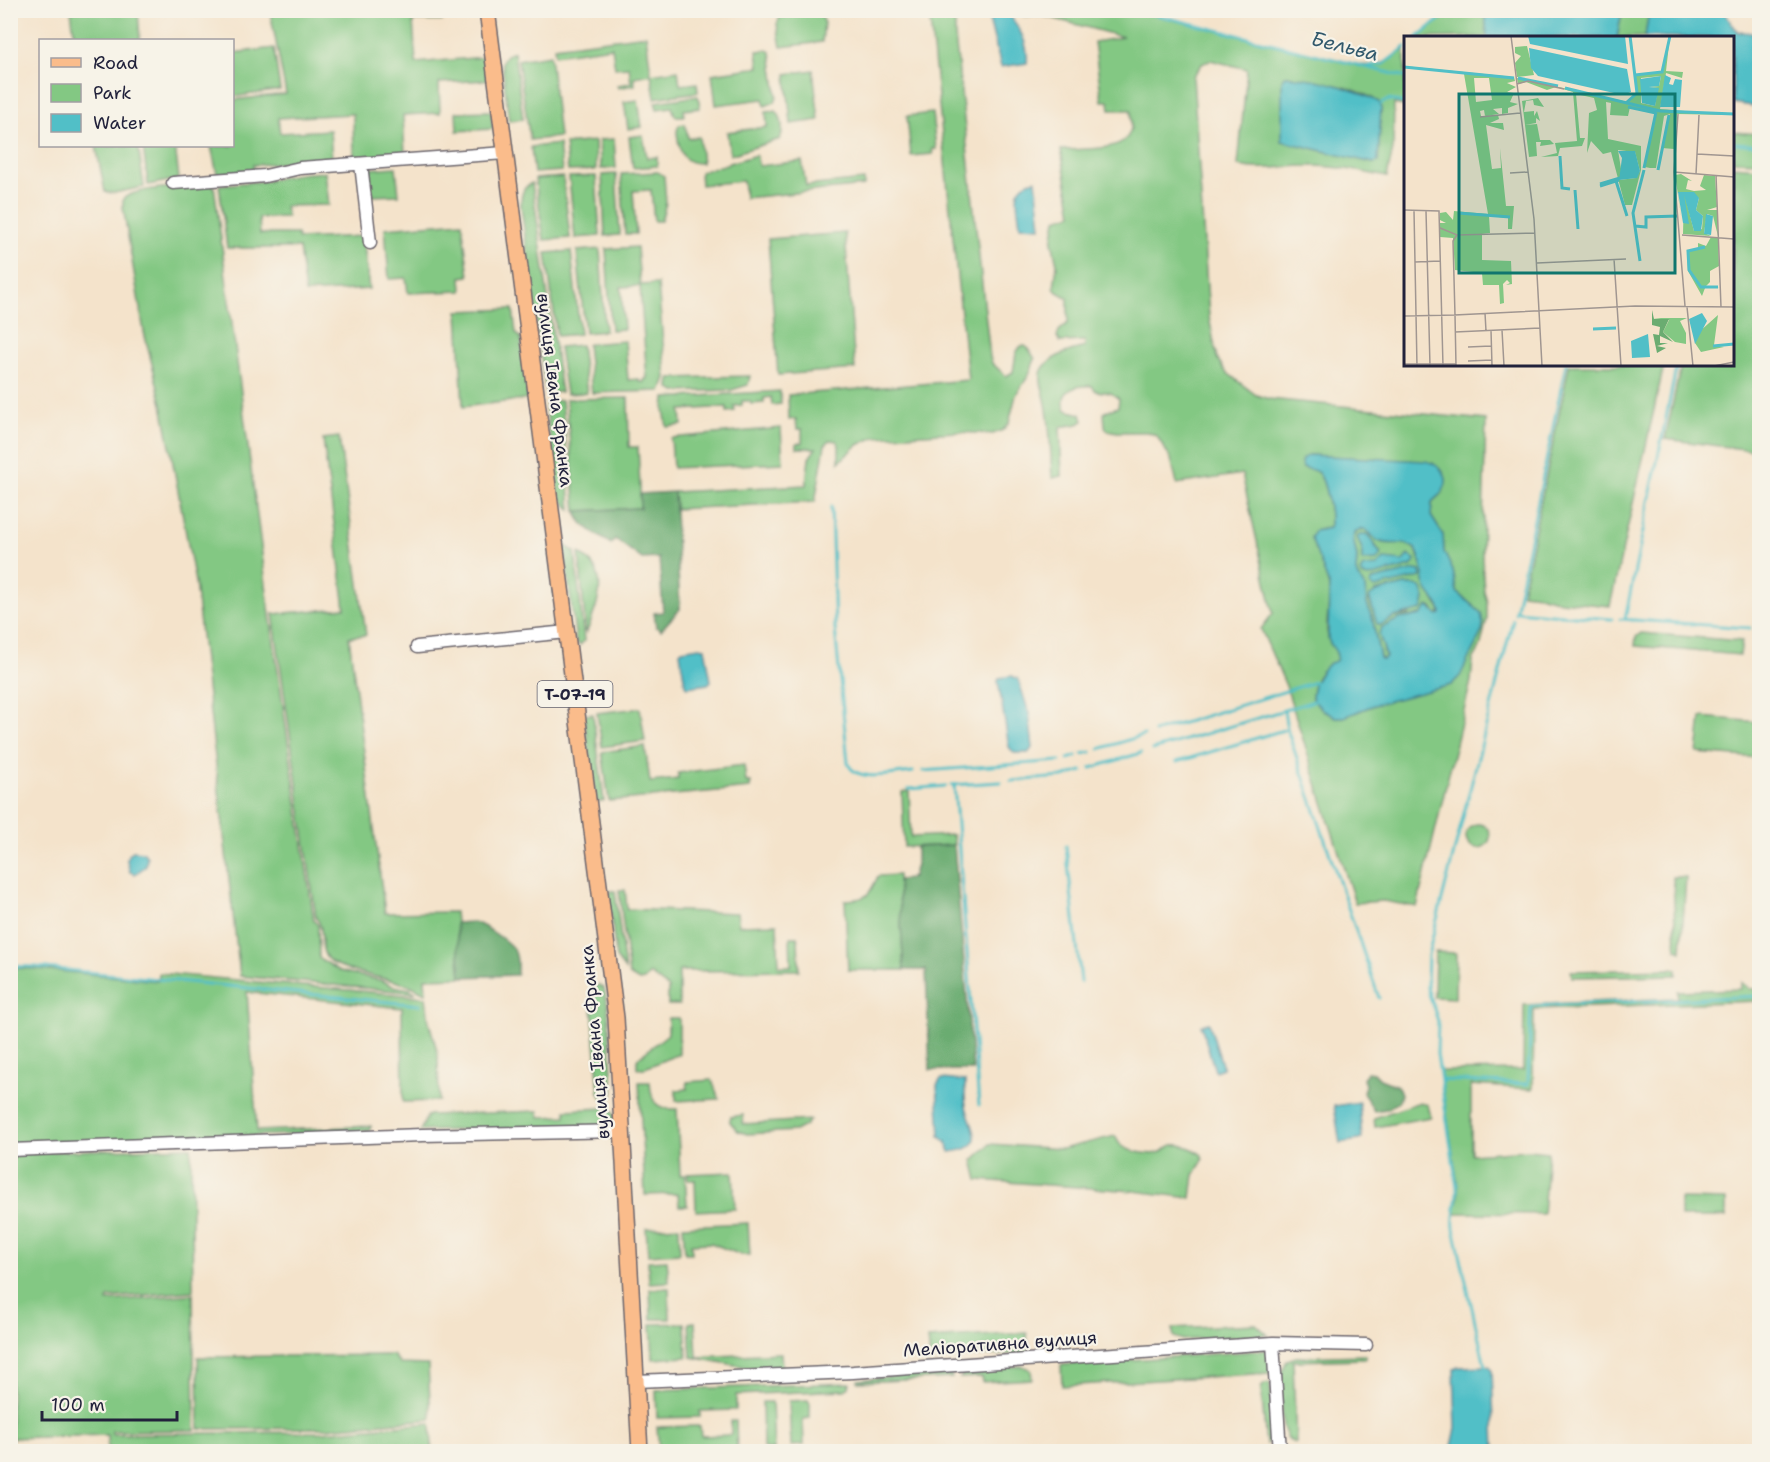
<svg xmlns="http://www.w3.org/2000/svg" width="1770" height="1462" viewBox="0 0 1770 1462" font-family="'Shantell Sans',sans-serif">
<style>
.green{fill:#83c883;stroke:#52755f;stroke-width:1.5;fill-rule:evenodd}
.forest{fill:#6aac71;stroke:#466756;stroke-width:1.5}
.water{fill:#51bfc7;stroke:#3a7081;stroke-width:1.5;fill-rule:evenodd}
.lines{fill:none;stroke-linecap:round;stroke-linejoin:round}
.stream{stroke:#51bfc7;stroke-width:3}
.minor-casing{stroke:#6c666d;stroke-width:15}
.major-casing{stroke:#6c666d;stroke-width:18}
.minor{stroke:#fff;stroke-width:12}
.major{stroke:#fabc8b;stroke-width:15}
.labels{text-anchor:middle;stroke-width:4.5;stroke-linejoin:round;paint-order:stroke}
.shield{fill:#f7f3e8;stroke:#62616f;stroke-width:1.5}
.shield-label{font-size:16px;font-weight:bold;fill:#22223b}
.street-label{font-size:18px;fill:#22223b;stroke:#f7f3e8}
.water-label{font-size:20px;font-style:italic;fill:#32596c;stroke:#f7f3e8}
.inset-river{fill:none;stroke:#51bfc7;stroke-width:3}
.inset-road{fill:none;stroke:#a09691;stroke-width:1.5}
.view{fill:#0f766e;fill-opacity:0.15;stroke:#0f766e;stroke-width:3}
.inset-edge{fill:none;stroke:#22223b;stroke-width:3}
</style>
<rect width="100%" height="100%" fill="#f7f3e8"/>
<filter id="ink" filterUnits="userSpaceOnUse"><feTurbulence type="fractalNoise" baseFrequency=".0167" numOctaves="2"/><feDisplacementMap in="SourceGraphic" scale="12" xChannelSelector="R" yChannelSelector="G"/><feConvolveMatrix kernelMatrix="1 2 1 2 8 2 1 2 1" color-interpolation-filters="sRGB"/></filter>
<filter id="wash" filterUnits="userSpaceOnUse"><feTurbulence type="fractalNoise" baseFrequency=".008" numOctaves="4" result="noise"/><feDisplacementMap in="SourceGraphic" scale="24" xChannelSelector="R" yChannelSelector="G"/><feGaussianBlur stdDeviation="1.35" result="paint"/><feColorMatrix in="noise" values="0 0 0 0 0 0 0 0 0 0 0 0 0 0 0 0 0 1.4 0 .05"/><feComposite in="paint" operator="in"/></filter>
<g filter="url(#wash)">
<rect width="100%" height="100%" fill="#f4e3cb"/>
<!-- green -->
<path class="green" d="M 71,11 L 138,11 L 140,40 L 75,40 Z
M 270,11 L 442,11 L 442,21 L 413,21 L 416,63 L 484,57 L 487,80 L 439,83 L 440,113 L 403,115 L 405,155 L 354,158 L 353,114 L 278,118 L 280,133 L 330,130 L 332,160 L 253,165 L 254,170 L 217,174 L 211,146 L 232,146 L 233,100 L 286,94 Z
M 929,11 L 955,11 L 955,36 L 990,357 L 992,363 L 1006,376 L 1013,372 L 1016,353 L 1020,347 L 1025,346 L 1029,349 L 1035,359 L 1029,375 L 1016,395 L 1009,423 L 1003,430 L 993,434 L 957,432 L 875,437 L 858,445 L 839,462 L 839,445 L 837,441 L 830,440 L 825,445 L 815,502 L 675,509 L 674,492 L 806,485 L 809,458 L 816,448 L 797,448 L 797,443 L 802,443 L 802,429 L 797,429 L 796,419 L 789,420 L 788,395 L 968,380 Z
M 1019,11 L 1137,11 L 1361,65 C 1384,67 1388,61 1405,47 L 1405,106 L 1394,104 L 1393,149 L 1387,177 C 1361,172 1334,165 1308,166 C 1283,166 1263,171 1238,166 L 1247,69 L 1210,60 L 1202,64 L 1193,76 L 1209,317 L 1217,358 L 1225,371 L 1256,395 L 1269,399 L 1486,420 L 1482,557 L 1484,591 L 1487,601 L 1487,619 L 1480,648 L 1473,660 L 1471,681 L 1417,907 L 1383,901 L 1355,903 L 1286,686 L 1261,629 L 1273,613 L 1242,474 L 1177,484 L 1171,459 L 1157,436 L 1148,432 L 1117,432 L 1107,430 L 1105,426 L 1104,413 L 1106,411 L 1118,407 L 1119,399 L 1111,393 L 1096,391 L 1092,386 C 1077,385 1057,390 1066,410 L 1081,414 L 1083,421 L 1078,424 L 1060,427 L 1062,476 L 1052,478 C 1050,452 1051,424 1045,399 C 1043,389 1037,376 1044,367 C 1052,356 1072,350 1085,347 L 1085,341 L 1060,342 L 1057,337 L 1059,331 L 1068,323 L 1068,298 L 1057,292 L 1054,288 L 1057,264 L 1052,242 L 1056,219 L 1072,214 L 1061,150 C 1079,149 1121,152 1129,134 C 1133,127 1131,118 1131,110 L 1110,110 L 1109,101 L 1102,101 L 1094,42 L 1123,37 L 1048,17 L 1035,15 L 1024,16 ZM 1288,76 C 1315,81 1359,86 1381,104 L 1378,162 L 1373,163 L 1282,141 ZM 1308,455 L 1433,463 L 1443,492 L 1432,502 L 1431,516 L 1443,535 L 1444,552 L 1453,571 L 1457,592 L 1481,613 L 1374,705 L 1344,717 L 1335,717 L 1324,711 L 1312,697 C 1313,677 1321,670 1336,661 C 1340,651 1328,642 1327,631 C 1326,617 1331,602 1329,588 C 1327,574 1316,552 1311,538 L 1319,530 L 1329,528 C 1333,520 1325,477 1317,472 C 1314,469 1307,469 1303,468 Z
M 1451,11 L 1485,11 L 1487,37 L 1417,38 Z
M 1622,11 L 1649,11 L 1645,37 L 1617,38 Z
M 820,12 L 824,22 L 822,42 L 781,47 L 777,24 L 780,17 Z
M 646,35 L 651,74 L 678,70 L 680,85 L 697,83 L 698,92 L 655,98 L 651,74 L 634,77 L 635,85 L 618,88 L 617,85 L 631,83 L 629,67 L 615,68 L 612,47 L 555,55 L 554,47 Z
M 274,48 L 280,90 L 233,97 L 233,53 Z
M 768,50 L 771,52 L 777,96 L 775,102 L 765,106 L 763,99 L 716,105 L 712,74 L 759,67 L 757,51 Z
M 514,52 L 523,119 L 509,121 L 502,62 L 506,55 Z
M 550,55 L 559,137 L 530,140 L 518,60 Z
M 813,70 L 819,120 L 791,124 L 786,74 Z
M 698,96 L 700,108 L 684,110 L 684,116 L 675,116 L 672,107 L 657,109 L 655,102 Z
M 638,100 L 642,127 L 628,129 L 624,102 Z
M 491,111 L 493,129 L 457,131 L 456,112 Z
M 776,111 C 782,116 784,132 780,139 L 730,155 L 727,132 L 767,127 L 766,112 Z
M 932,113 L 936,149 L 932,149 L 933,154 L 911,156 L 907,116 Z
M 685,124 L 688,138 L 699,137 L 702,163 C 685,164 680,155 678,139 C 677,133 676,131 679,125 Z
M 1733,132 L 1759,134 L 1759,162 L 1733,161 Z
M 643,135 L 647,158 L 657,157 L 657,166 L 633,168 L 629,137 Z
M 614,139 L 616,168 L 601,169 L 599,140 Z
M 595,141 L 596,170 L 568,171 L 565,144 Z
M 559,144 L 562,171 L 534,173 L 531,147 Z
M 96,146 L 138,146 L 144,187 L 114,193 L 105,192 Z
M 143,146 L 175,146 L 179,179 L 148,185 Z
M 756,155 L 759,166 L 802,161 L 806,186 L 864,180 L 864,186 L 745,198 L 743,181 L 701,185 L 700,172 Z
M 1733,166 L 1759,168 L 1759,451 L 1665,439 L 1681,365 L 1732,364 Z
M 396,167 L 399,195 L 371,196 L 368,169 Z
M 325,172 L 329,205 L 285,206 L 287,217 L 259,218 L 260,234 L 297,234 L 298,239 L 363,236 L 369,289 L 305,293 L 299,248 L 227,248 L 219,185 L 266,181 L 297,174 Z
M 658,172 L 664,176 L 666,203 L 661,221 L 654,221 L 651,190 L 633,191 L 636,234 L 625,234 L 621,174 Z
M 616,174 L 620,235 L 605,236 L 602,175 Z
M 596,176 L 600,236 L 575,238 L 569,177 Z
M 563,177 L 570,238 L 544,240 L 535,179 Z
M 532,183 L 561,392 L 546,393 L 521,206 C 521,196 522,187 532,183 Z
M 214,185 L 270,615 L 314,921 L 318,925 L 319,958 L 340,971 L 383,981 L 393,986 L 410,989 L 416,993 L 240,976 L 195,582 L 162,404 L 144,332 L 123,207 L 123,199 C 137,186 194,186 214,185 Z
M 462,222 L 469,276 L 461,277 L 462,291 L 408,293 L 406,278 L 389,279 L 385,228 Z
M 845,233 L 855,369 L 778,375 L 768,239 Z
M 637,247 L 640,285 L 658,284 L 666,378 L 661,391 L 592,393 L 587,344 L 625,341 L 628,380 L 639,379 L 639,382 L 644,382 L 644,379 L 647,379 L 640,286 L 621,287 L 624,329 L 611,330 L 606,249 Z
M 600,249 L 605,331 L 585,333 L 577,251 Z
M 571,251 L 580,334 L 557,336 L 546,253 Z
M 513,309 L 516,333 L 521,338 L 528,399 L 463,407 L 458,311 Z
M 581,345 L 587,393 L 566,394 L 559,347 Z
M 1569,365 L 1664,365 L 1610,606 L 1560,601 L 1539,595 L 1522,593 Z
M 750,376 L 748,385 L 732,390 L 675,392 L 669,388 L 670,378 Z
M 780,391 L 781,404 L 772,405 L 771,397 L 764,398 L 764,403 L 751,404 L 750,401 L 742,401 L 742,405 L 734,406 L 735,411 L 727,412 L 727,407 L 681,410 L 682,425 L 667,427 L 664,409 L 665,398 Z
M 628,398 L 629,447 L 638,447 L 641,508 L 576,511 L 566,399 Z
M 562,400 L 571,510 L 558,496 L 546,408 L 547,402 Z
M 781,428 L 783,463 L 673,468 L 671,438 Z
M 339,437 L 366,635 L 349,637 L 385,913 L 455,912 L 461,977 L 425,978 L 426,993 C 420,991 415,987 409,985 C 392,979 335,971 326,957 C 318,945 326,929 316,918 L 273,614 L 345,608 L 323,439 Z
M 1365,529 L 1380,541 L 1404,543 L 1416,549 L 1424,574 L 1425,585 L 1441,611 L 1438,615 L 1431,607 L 1427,607 L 1421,615 L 1399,619 L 1381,628 C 1377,638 1386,649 1385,660 L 1380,658 L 1372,617 L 1367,604 L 1365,588 L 1356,572 L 1357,557 L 1353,538 L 1358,530 ZM 1369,536 L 1380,552 C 1380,562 1369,563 1362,559 L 1362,549 L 1358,540 ZM 1405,585 L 1415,585 L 1409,615 L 1394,617 L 1379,625 L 1378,624 L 1369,600 L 1376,592 Z
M 564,545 L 575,552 L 584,641 L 580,645 L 576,642 Z
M 579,553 C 613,573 597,605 586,634 Z
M 1641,633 L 1742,641 L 1740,655 L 1635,646 L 1636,637 Z
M 640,708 L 645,741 L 602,747 L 597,713 Z
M 593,714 L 604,801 L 596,802 L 584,715 Z
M 1701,717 L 1759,722 L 1759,758 L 1697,753 Z
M 645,746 L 650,782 L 678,779 L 678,773 L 744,765 L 746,782 L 751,782 L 750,788 L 609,801 L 602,752 Z
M 909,791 L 911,837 L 953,835 L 954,845 L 904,847 L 902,792 Z
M1466 836a12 12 0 1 1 24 0a12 12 0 1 1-24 0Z
M 898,875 L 904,970 L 848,970 L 845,900 C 868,899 868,897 878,876 Z
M 1673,877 L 1686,877 L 1681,951 L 1676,949 Z
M 619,890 L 625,890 L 627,909 L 737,913 L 739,925 L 777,924 L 779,966 L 791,966 L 790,937 L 798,937 L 799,970 L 679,971 L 679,1005 L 668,1005 L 668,988 L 650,974 L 644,980 L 639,981 L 629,975 Z
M 611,891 L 615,891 L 625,970 L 616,958 L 609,896 Z
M 1435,952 L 1456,953 L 1455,998 L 1434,997 Z
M 10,968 L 37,969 L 158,981 L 159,973 L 426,997 L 429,1022 L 438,1054 L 439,1101 L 403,1102 L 402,1008 L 247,992 L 257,1131 L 371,1126 L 369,1131 L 11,1146 Z
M 1677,969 L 1677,975 L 1572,977 L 1571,971 Z
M 1741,982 L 1750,989 L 1759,989 L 1759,1001 L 1534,1009 L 1533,1089 L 1471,1085 L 1471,1154 L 1528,1150 L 1548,1152 L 1543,1214 L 1454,1213 L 1458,1199 L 1458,1186 L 1440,1071 L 1523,1070 L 1524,1005 L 1678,998 L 1678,991 L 1741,989 Z
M 598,985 L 604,988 L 608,1006 L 613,1092 L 611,1098 L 602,1098 L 599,1092 L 591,993 L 592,989 Z
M 668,1018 L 679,1018 L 679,1054 L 645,1068 L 637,1068 L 637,1059 L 668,1034 Z
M 712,1080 L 719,1099 L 676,1101 L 676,1090 L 687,1089 L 687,1082 Z
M 639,1082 L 650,1082 C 651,1101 655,1110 677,1109 L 680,1175 L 685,1175 L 687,1206 L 679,1206 L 678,1194 L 645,1195 Z
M 1420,1102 L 1428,1105 L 1431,1117 L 1375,1127 L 1374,1118 Z
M 605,1108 C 614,1109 618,1120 612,1127 L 420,1131 L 427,1116 L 430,1115 L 539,1111 L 540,1117 L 566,1116 L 566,1110 Z
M 743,1115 L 743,1124 L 810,1120 L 805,1126 L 795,1131 L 747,1134 L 738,1131 L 730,1122 L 730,1117 Z
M 1115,1136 C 1116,1137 1119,1144 1120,1144 C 1127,1152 1149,1155 1158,1153 C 1163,1152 1166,1148 1170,1146 C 1180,1142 1195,1149 1202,1155 L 1203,1160 L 1194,1175 L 1191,1198 L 1134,1191 L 978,1180 L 973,1160 L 990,1144 L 1062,1149 Z
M 191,1147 L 193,1291 L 108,1298 L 107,1301 L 193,1294 L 195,1430 L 112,1431 L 112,1434 L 322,1432 L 431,1423 L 432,1451 L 108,1452 L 107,1435 L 11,1438 L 10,1153 Z
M 733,1172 L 735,1209 L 696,1211 L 695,1180 L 688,1180 L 687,1174 Z
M 1680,1199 L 1726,1200 L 1726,1217 L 1680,1217 Z
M 748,1223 L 750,1255 L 741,1255 L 711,1243 L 691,1244 L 692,1253 L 685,1253 L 683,1226 Z
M 679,1226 L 680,1253 L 648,1255 L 646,1228 Z
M 667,1260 L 669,1282 L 649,1283 L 648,1261 Z
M 669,1288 L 670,1319 L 651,1319 L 650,1289 Z
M 695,1322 L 697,1357 L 781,1353 L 782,1368 L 757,1369 L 691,1357 L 689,1323 Z
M 685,1323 L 687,1357 L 653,1359 L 651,1324 Z
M 1256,1324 L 1268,1335 L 1183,1340 L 1174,1337 L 1172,1328 Z
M 1027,1333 L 1028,1349 L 1023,1353 L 930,1359 L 928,1339 Z
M 1268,1350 L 1270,1373 L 1062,1386 L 1061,1365 Z
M 393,1355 L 400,1364 L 428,1365 L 431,1419 L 326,1428 L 199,1429 L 198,1357 Z
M 1365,1355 L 1365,1359 L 1293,1361 L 1296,1443 L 1292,1442 L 1287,1437 L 1283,1427 L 1280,1376 L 1287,1360 L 1296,1357 Z
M 1023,1366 L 1031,1370 L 1032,1379 L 983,1382 L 982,1377 L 960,1378 L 965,1370 Z
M 945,1371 L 951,1374 L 952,1378 L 858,1382 L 858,1380 Z
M 850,1383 L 849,1387 L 845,1390 L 736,1395 L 736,1410 L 700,1411 L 700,1417 L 657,1418 L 656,1390 Z
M 1270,1383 L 1274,1437 L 1266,1444 L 1261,1388 L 1264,1384 Z
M 808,1400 L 810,1403 L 810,1418 L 803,1419 L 804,1445 L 791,1446 L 789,1401 Z
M 762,1402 L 772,1402 L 774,1451 L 763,1448 Z
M 731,1421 L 736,1421 L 737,1451 L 659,1451 L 657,1427 L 700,1426 L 701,1436 L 731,1435 Z"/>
<!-- forest -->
<path class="forest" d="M 674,492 L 680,609 L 661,630 L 656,627 L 654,613 L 663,612 L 659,558 L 642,559 L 615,539 L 611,544 C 599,536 579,526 576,511 L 640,508 L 640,494 Z
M 954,845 L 973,1070 L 930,1070 L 926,970 L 904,970 L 898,880 L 909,879 L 913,876 L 916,864 L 916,847 Z
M 473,922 C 482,924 511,942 515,952 C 518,958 517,968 517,975 L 461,977 L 456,923 Z
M 1367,1072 L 1374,1073 L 1380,1079 L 1398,1086 L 1401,1094 L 1399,1101 L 1387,1109 L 1374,1111 L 1363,1093 L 1365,1085 L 1363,1079 Z"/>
<!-- water -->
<path class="water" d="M 987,11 L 1006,11 C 1018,25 1029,44 1027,63 L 1001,67 Z
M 1485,11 L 1486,10 L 1622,11 L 1617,38 L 1487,37 Z
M 1649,11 L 1723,11 L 1738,32 L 1759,33 L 1759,107 L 1733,103 L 1732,38 L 1645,37 Z
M 1284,76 C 1316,77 1351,88 1379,102 L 1381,107 L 1378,162 L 1373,163 L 1282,141 L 1282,80 Z
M 1036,180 L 1041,227 L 1020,226 C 1019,206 1008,185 1036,180 Z
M 1308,455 L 1425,461 C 1439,464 1452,476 1443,491 C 1441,495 1435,498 1432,502 L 1431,516 L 1443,535 L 1444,552 L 1453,571 L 1457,592 L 1481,613 L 1483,624 L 1482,631 L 1460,676 L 1451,685 L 1374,705 L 1344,717 L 1335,717 L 1324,711 L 1314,701 L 1312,697 L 1314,684 L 1321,672 L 1328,664 L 1336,661 C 1340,651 1330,648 1328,638 L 1329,585 L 1311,538 L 1314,531 L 1329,528 C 1333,520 1325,477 1317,472 C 1313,469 1307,469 1303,468 L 1301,463 L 1302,459 ZM 1363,529 C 1371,531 1371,537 1378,541 C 1391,547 1403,539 1416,549 C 1424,563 1421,575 1426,588 C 1430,598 1441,603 1441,614 L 1438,615 L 1428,606 L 1421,615 L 1399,619 L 1381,628 L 1379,634 L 1386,656 L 1383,660 L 1380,658 L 1372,617 L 1367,604 L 1365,588 L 1356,572 L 1357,557 L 1353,538 L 1356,531 Z
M 1361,534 L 1367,534 L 1381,554 L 1377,560 L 1362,561 L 1362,549 L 1357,537 Z
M 1408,555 L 1415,559 L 1414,563 L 1411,566 L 1369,577 L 1363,576 L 1360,572 L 1363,567 L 1377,566 L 1384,559 L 1403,561 Z
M 1415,570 L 1420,571 L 1421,577 L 1375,588 L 1370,585 L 1373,580 Z
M 1405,585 L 1415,585 L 1421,587 L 1425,599 L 1422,610 L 1394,617 L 1381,625 L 1377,624 L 1369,597 L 1376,592 Z
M 699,647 L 705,648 L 711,681 L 708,684 L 688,687 L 685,685 L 680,652 L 682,650 Z
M 1012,676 L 1018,679 L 1029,713 L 1033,748 L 1028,753 L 1014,753 L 1009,747 L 998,681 L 999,678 Z
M 133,851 L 143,852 L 147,857 L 146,866 L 135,874 L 130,872 L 127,861 L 128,855 Z
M 1209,1023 L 1223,1068 L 1215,1071 L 1201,1025 Z
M 941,1079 L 965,1081 C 965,1090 964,1100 967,1110 C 975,1135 986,1148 950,1152 L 947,1143 L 940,1136 L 937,1085 Z
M 1359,1102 L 1362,1138 L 1359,1140 L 1340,1143 L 1334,1106 Z
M 1489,1366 L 1492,1370 L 1495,1451 L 1451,1451 L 1456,1428 L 1454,1369 L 1458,1367 Z"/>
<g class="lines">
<!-- stream -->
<path class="stream" d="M 1137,10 L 1406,77
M 1417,38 L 1451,10
M 1369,66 L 1384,64 L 1406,47
M 1381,104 L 1388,100 L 1406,103
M 1732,143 L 1760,145
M 831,507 L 835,628 L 848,763 C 855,784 895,773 913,772
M 1515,611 L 1612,619
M 1515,613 L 1566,364
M 1620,619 L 1750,628
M 1625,619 L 1677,364
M 1284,710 L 1287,729 L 1379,998
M 1154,732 L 1315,682
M 1099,749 L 1144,735
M 1152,750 L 1314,701
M 1083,754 L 1091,752
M 1068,759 L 1077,756
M 1177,762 L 1287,729
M 1091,768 L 1141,753
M 923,771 L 1060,761
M 1011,781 L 1063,777 L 1082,771
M 951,785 L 1001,782
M 954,785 L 979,1105
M 909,789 L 946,786
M 1066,846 L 1081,982
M 10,966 L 36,967 L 420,1005
M 1441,1080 L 1528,1084 L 1531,1006 L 1760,996
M 1485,1366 L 1454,1228 C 1452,1214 1458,1201 1457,1187 L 1437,1054 L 1438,1021 L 1427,988 L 1428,955 L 1513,620"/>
</g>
</g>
<g filter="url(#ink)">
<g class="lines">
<defs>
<path id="minor" d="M 361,164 L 370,243
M 173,183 L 265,176 L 300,168 L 505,153
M 1760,623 L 1760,646
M 417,647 L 567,632
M 10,1150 L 422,1135 L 623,1131
M 1273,1343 L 1280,1452
M 636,1381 L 853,1372 L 1273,1343 L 1366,1345"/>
<path id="major" d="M 487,10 L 616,1018 L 640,1452"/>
</defs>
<!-- minor casing -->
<use href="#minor" class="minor-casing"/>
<!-- major casing -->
<use href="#major" class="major-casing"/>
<!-- minor -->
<use href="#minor" class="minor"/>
<!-- major -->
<use href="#major" class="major"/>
</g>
</g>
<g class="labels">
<!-- shield labels -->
<rect class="shield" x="537.5" y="681" width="75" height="26" rx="4.5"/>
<g class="shield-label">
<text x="575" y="700">Т-07-19</text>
</g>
<!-- street labels -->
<g class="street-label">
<text transform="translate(555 390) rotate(83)" y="6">вулиця Івана Франка</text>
<text transform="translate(595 1042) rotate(-95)" y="6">вулиця Івана Франка</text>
<text transform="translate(1000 1344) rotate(-4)" y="6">Меліоративна вулиця</text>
</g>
<!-- water labels -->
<g class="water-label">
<text transform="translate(1345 46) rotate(14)" y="7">Бельва</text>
</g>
</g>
<!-- overview -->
<g transform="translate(1404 36)">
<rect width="330" height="330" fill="#f4e3cb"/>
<path d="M 266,0 L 262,35 L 279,36 L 278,42 L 262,37 L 256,73 L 330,79 L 273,78 L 270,113 L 258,112 L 266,78 L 260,80 L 252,132 L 246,132 L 241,131 L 252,76 L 226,71 L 224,80 L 206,79 L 207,67 L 202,66 L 204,103 L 237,110 L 237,134 L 228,169 L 221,169 L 207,116 L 199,118 L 187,105 L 183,117 L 185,77 L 193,74 L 190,62 L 172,58 L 176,102 L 181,102 L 178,110 L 156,112 L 154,120 L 137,121 L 153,117 L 151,107 L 173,105 L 169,56 L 152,51 L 143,54 L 122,46 L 114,48 L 113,42 L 224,66 L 233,58 L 231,39 L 258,36 ZM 257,40 L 255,50 L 245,51 L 254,52 L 251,70 L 237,67 L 237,42 ZM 214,114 L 231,116 L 236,135 L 232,142 L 215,144 L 218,139 ZM 123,10 L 130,39 L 113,41 L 111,27 L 117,20 L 111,17 L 111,11 ZM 0,30 L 110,41 L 111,45 L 103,47 L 112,51 L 103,56 L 110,57 L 106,66 L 114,68 L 104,72 L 104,77 L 98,78 L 98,72 L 89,73 L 95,78 L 81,80 L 80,74 L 76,75 L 77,80 L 94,79 L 95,83 L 86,87 L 99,87 L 100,94 L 82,89 L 88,133 L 97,132 L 96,112 L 102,170 L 110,170 L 108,193 L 104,193 L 104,182 L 85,180 L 86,197 L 78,198 L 78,224 L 107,225 L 108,248 L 102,249 L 106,247 L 103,244 L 99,248 L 100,267 L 96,268 L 95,249 L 79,249 L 78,237 L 51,234 L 49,202 L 36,201 L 36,187 L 42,187 L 36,184 L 36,177 L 42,176 L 49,184 L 50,175 L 84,178 L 60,38 ZM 70,42 L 85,42 L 88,64 L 72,66 ZM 134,62 L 140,71 L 130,69 L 129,64 L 122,65 L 120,76 L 130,75 L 130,80 L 133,75 L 136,85 L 132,82 L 132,87 L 121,89 L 133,88 L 136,104 L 146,104 L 150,108 L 136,110 L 137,106 L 132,106 L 133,120 L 125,121 L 118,65 ZM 277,138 L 288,145 L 284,144 L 282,153 L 290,155 L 302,154 L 296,150 L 300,139 L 311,140 L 313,171 L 303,174 L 313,174 L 314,200 L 309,180 L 303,178 L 300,197 L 307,200 L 279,198 L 280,156 L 274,157 L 278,186 L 271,139 ZM 281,160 L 295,162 L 292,174 L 299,180 L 298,193 L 290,195 ZM 307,201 L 314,202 L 315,230 L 306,235 L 306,246 L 301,251 L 316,251 L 301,252 L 298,260 L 284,235 L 283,215 L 294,213 L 294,207 L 302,210 ZM 314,279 L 310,309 L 320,311 L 297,316 L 291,307 L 295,296 ZM 249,282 L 283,282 L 276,285 L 282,297 L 282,308 L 271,306 L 259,296 L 265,284 Z" fill="#83c883" fill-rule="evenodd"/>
<path d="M 248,274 L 250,283 L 265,283 L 259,296 L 269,306 L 256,300 L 256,307 L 264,307 L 253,310 L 262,312 L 253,317 L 249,298 L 255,299 L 256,291 L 248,289 Z" fill="#6aac71"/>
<path d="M 124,0 L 221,0 L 224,28 L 126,8 ZM 125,12 L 223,33 L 227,56 L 219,59 L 134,40 L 127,32 ZM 261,39 L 267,42 L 265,48 L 269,49 L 271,43 L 278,44 L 276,71 L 256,71 ZM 257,40 L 255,50 L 245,51 L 255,52 L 251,70 L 238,67 L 236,43 ZM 214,115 L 231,115 L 236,135 L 233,142 L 215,144 L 218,122 ZM 274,156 L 290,156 L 295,162 L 292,174 L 299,180 L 297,195 L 290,195 L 280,159 L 285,188 L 279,187 ZM 302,178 L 309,180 L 307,199 L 300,198 ZM 298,277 L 303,285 L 291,308 L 285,283 ZM 244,298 L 246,321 L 228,322 L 227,305 Z" fill="#51bfc7"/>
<path class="inset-river" d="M 0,31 L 110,42M 231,39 L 258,36 L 266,0M 114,42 L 154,50M 161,52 L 256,75 L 330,78M 223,66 L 233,57 L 226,0M 224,71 L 252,77M 156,120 L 158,152 L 166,153M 240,132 L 252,76M 254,134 L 265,79M 212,145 L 223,180M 196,148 L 216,142M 196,150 L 215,144M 171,154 L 174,193M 54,177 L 106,181M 231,190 L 242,191 L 242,181 L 274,180M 301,211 L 284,215 L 285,234 L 297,251 L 314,251M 236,225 L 229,177 L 240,134M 189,293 L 212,292M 309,310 L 330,308"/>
<path class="inset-road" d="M 107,0 L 130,183 L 138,330M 113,48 L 124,45 L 160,53M 274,78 L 270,136 L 281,270M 76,81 L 116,77M 293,118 L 330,120M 270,136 L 330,141M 106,137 L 124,136M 292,138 L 295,79M 312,139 L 317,271M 0,174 L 35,175 L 39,330M 10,175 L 13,330M 22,175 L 26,330M 36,192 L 53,199 L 131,197M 278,199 L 330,203M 210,223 L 217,330M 11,226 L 36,225M 133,227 L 222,223M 283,271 L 289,330M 81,277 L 82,295M 0,280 L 51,279 L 49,205 L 53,199M 87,294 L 88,330M 98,294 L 100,330M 51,296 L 136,292M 64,311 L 87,310M 64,325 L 88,324M 0,328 L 52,328M 52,330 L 51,279 L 231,270 L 330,271M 310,330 L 330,326"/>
<path class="view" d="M 55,58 L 271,58 L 271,237 L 55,237 Z"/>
<rect width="330" height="330" class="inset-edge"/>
</g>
<!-- margin -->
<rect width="1770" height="1462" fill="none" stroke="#f7f3e8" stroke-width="36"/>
<!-- legend -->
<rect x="39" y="39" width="195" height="108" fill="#f7f3e8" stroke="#a29fa3" stroke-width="1.5"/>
<rect x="51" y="58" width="30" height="9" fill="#fabc8b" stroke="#a29fa3" stroke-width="1.5"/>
<text x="93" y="69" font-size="18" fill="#22223b">Road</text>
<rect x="51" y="84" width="30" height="18" fill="#83c883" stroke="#a29fa3" stroke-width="1.5"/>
<text x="93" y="99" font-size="18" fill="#22223b">Park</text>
<rect x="51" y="114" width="30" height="18" fill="#51bfc7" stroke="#a29fa3" stroke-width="1.5"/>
<text x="93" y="129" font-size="18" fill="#22223b">Water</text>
<!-- scale -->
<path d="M42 1411v9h135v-9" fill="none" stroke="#22223b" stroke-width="3"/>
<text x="51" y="1411" font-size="18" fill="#22223b" stroke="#f7f3e8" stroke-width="4.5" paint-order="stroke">100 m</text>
</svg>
